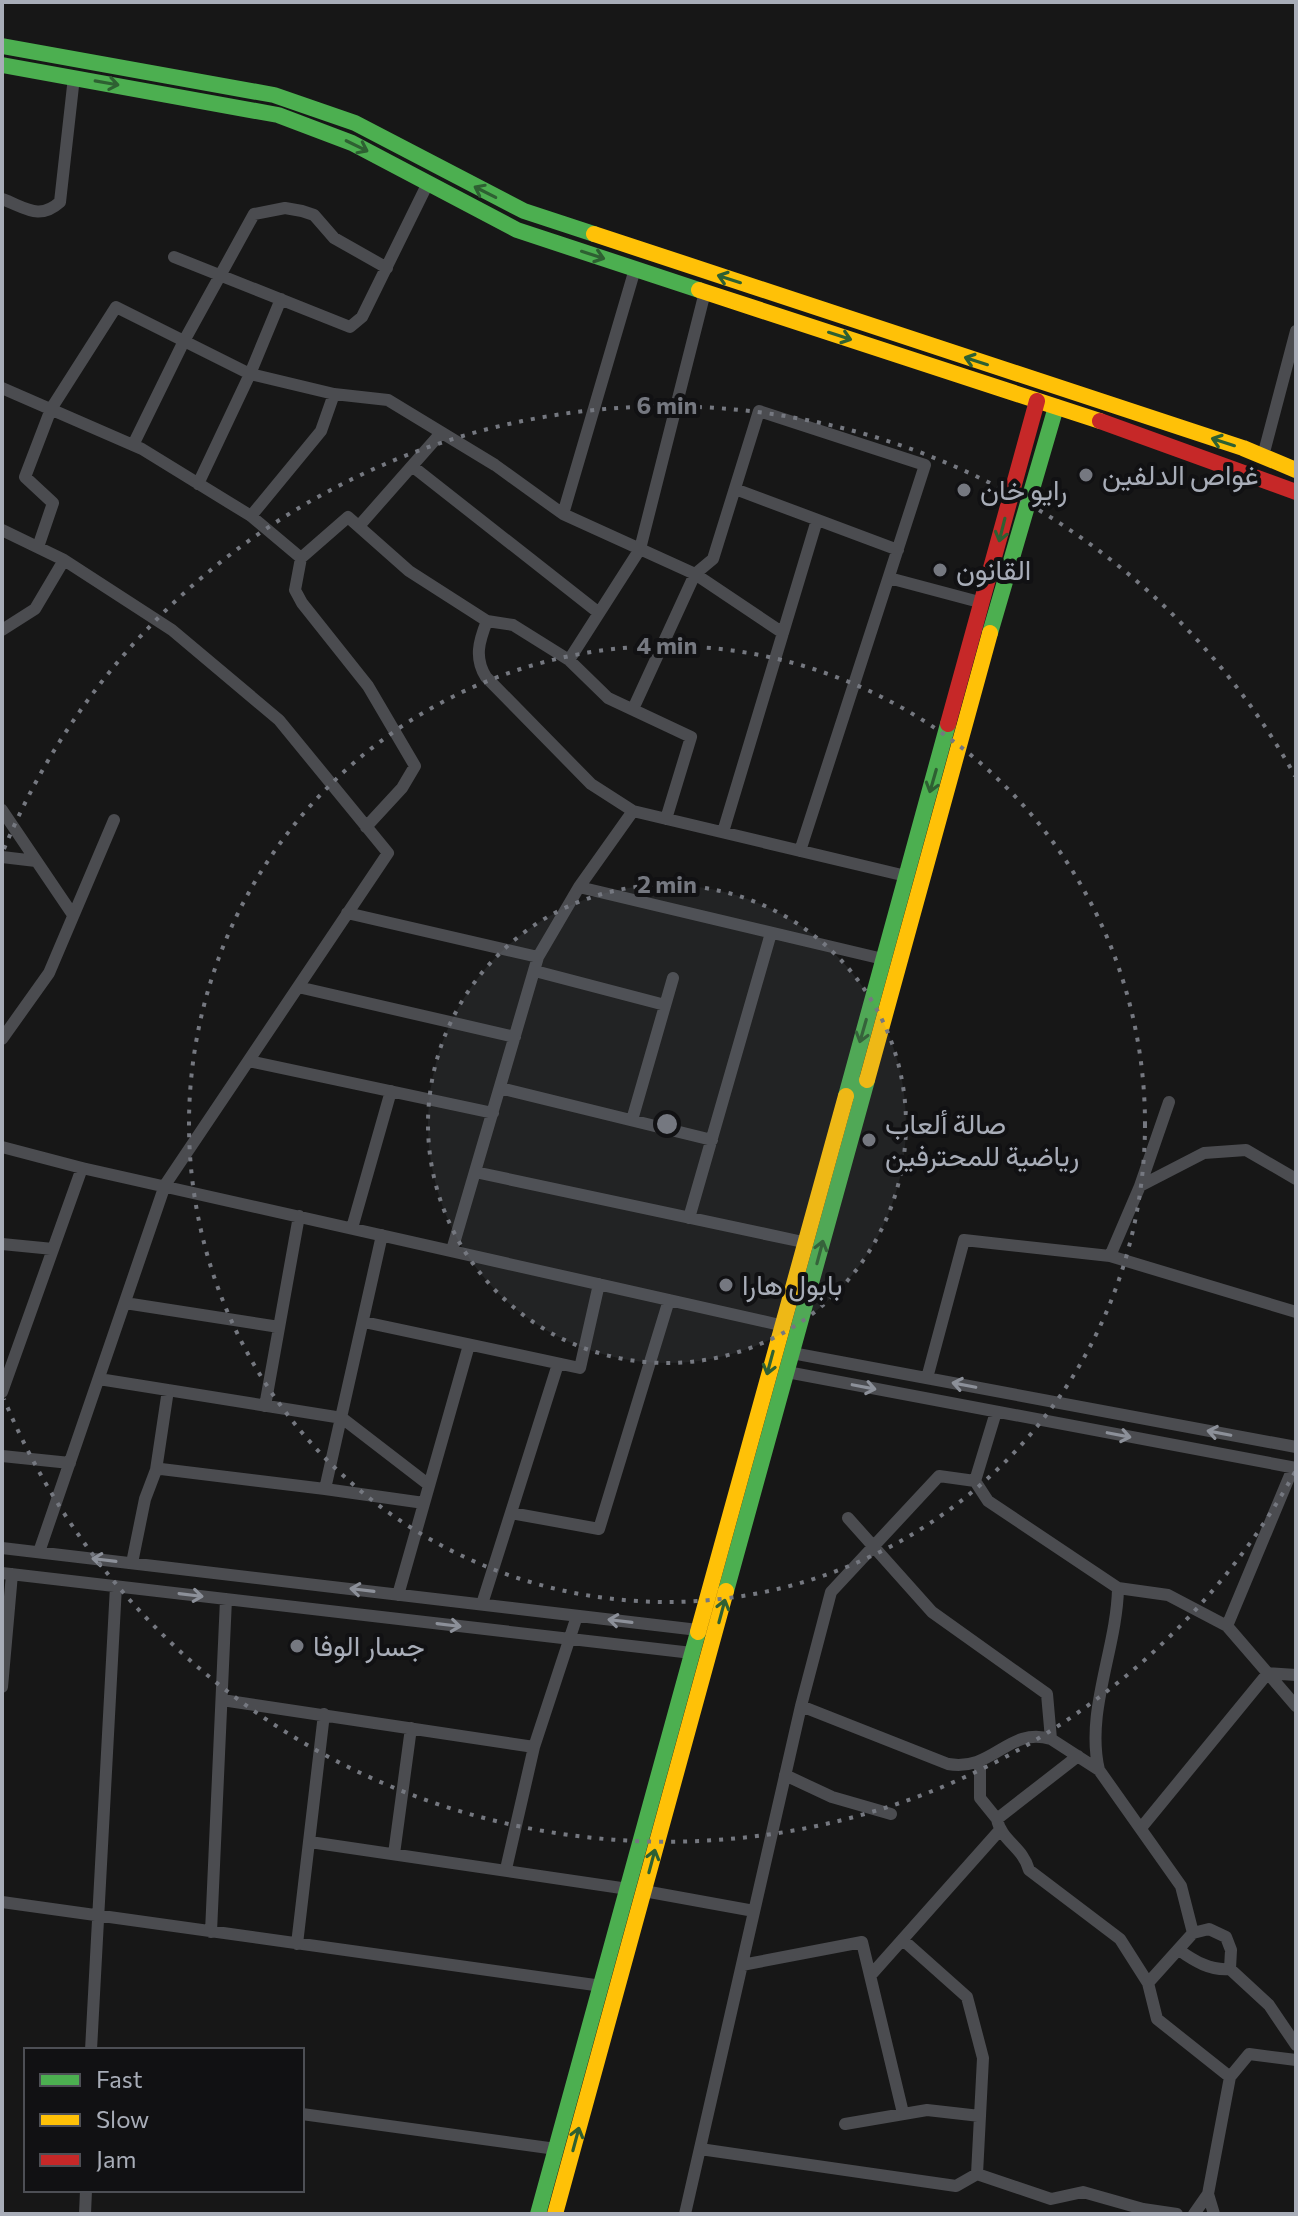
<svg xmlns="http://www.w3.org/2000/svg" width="1298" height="2216" viewBox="0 0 1298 2216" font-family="Commissioner,Vazirmatn,sans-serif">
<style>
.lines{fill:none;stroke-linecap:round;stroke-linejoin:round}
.street{stroke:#4b4c50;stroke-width:12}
.fast{stroke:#4caf50;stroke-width:16}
.slow{stroke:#ffc107;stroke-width:16}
.jam{stroke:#c62828;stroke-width:16}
.oneway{stroke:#2e6032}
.oneway2{stroke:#8c9099}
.ring{fill:none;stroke:#757880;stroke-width:4;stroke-dasharray:4 8}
.poi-dot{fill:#757880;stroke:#111113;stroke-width:3}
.labels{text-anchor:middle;stroke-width:8;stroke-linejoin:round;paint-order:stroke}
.poi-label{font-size:28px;fill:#a8adb8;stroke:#111113;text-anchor:start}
.centre{fill:#757880;stroke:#111113;stroke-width:4}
.ring-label{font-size:24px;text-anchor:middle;font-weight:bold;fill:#757880;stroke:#111113;stroke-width:8;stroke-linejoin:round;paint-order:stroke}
</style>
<rect width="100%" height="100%" fill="#171717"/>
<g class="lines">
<!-- street -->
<path class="street" d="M 2,199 C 25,207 39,221 60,202 L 74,77
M 174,257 L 350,327 L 362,317 L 427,185
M 2,388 L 142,449 L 251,516 L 301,558 L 348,517 L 409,571 L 487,621 L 513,625 L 569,660 L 608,698 L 691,737 L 666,819
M 133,445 L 184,341 L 254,214 L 285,208 L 302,211 L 314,215 L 334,238 L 387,268
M 1263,456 L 1296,331
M 412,466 L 599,613
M 198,484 L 250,374 L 281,299
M 735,489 L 898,550
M 563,514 L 635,269
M 251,516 L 321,431 L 334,394
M 359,526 L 441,433
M 2,530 L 64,560 L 172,630 L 279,720 L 388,853 L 165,1185 L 39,1552
M 38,547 L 53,503 L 25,477 L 51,409 L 116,307 L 250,374 L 334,394 L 388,400 L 495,465 L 563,514 L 695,574 L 633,709
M 301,558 L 295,590 L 302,603 L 368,686 L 415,766 L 402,788 L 366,827
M 889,578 L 983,603
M 487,621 C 479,641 474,658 486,677 L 591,784 L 633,811
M 2,630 L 35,609 L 64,560
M 783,633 L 695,574 L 713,559 L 759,411 L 925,465 L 800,851
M 569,660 L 640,549 L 705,292
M 2,810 L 73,915
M 723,832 L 817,520
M 2,857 L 36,861
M 579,887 L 883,959
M 347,913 L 538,957
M 535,971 L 665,1005
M 298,987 L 515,1037
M 2,1039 L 49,973 L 114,820
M 249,1061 L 493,1113
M 500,1088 L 712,1140
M 632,1120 L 673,978
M 2,1147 L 82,1168 L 780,1325
M 475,1172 L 803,1242
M 1140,1186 L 1169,1102
M 689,1218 L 771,933
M 352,1228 L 391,1091
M 2,1244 L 53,1249
M 452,1250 L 538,957 L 579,887 L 633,811 L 906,876
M 1110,1256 L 1296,1312
M 125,1303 L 279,1327
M 364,1322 L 580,1368 L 599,1284
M 792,1353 L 1296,1447
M 787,1372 L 1296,1468
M 927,1378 L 964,1240 L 1110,1256 L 1140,1186 L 1204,1153 L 1246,1150 L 1296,1179
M 99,1379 L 342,1418 L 429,1485
M 2,1392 L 82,1168
M 265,1406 L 299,1216
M 2,1456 L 70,1463
M 161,1469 L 325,1489 L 382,1235
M 975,1481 L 988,1501 L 1118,1588 C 1117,1648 1085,1712 1099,1770
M 325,1489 L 424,1503
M 511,1513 L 599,1529 L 669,1300
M 2,1548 L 698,1630
M 132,1563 L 145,1499 L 156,1470 L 168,1390
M 2,1573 L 692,1653
M 1118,1588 L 1168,1595 L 1227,1626 L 1296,1706
M 398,1595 L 469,1345
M 482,1604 L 558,1364
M 1227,1626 L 1293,1468
M 2,1687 L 12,1574
M 222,1700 L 534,1747
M 801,1706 L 948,1764 C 994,1772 1008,1726 1051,1739 L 1047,1694 L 932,1612 L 848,1518
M 1051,1739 L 1099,1770 L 1181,1886 L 1193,1933 L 1148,1983 L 1157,2019 L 1230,2077
M 980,1763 L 980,1798 L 997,1819 L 1078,1756
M 785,1775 L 832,1797 L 891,1814
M 997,1819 C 1001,1841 1023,1847 1029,1870 L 1120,1939 L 1148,1983
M 1141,1828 L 1268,1673 L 1296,1675
M 310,1842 L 628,1889
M 394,1854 L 411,1728
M 506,1869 L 534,1747 L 577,1616
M 644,1891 L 754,1911
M 2,1902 L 602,1986
M 211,1932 L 226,1599
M 1193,1933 L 1209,1929 L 1226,1937 L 1231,1950 L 1230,1969
M 903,1940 L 967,1997 L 983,2058 L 977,2174
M 297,1944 L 324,1714
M 1179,1950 C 1194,1961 1211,1971 1230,1969 L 1269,2005 L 1296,2045
M 742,1965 L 862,1942 L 903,2113
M 870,1976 L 999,1831
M 91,2050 L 116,1586
M 302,2114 L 556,2149
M 845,2124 L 927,2110 L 980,2116
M 700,2149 L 956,2186 L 977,2174 L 1051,2199 L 1083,2192 L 1143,2209 L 1177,2214
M 1208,2194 L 1214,2214
M 85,2214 L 86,2190
M 685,2214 L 801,1706 L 831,1592 L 939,1476 L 975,1481 L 996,1412
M 1194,2214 L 1208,2194 L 1230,2077 L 1249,2054 L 1296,2060"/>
<!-- fast -->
<path class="fast" d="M 2,46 L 274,95 L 355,123 L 524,211 L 594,234
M 2,65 L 278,115 L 352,143 L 517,230 L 699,290
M 990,633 L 1056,407
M 846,1096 L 948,724
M 726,1591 L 867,1080
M 538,2214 L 698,1632"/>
<!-- slow -->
<path class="slow" d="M 594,234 L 1243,448 L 1296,470
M 699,290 L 1100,421
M 867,1080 L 990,633
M 698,1632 L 846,1096
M 555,2214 L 726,1591"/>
<!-- jam -->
<path class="jam" d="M 1100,421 L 1296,492
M 948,724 L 1037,401"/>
</g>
<!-- one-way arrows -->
<defs><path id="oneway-shaft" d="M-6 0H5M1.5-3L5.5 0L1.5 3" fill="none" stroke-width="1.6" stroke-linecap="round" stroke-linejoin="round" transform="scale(2)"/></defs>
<g class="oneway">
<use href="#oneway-shaft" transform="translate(107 83) rotate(10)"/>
<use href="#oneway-shaft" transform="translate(357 146) rotate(26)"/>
<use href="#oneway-shaft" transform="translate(485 192) rotate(-153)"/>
<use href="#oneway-shaft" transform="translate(593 255) rotate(18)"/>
<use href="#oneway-shaft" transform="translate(729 279) rotate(-162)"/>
<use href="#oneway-shaft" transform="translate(840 336) rotate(18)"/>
<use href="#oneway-shaft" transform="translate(976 361) rotate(-162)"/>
<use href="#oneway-shaft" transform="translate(1223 442) rotate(-162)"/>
<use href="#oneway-shaft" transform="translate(1002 530) rotate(104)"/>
<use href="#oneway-shaft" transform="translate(933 781) rotate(106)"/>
<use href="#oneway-shaft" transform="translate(863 1031) rotate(106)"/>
<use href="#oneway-shaft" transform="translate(820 1252) rotate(-75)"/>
<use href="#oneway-shaft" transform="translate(770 1363) rotate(105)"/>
<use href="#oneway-shaft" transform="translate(722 1611) rotate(-75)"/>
<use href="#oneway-shaft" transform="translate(652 1861) rotate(-75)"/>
<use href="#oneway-shaft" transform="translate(576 2139) rotate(-75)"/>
</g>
<g class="oneway2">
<use href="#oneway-shaft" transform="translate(964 1385) rotate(-169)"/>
<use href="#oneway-shaft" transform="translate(864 1387) rotate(11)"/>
<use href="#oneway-shaft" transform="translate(1219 1433) rotate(-169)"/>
<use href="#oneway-shaft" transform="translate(1119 1435) rotate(11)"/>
<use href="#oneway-shaft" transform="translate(104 1560) rotate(-173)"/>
<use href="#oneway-shaft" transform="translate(362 1590) rotate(-173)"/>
<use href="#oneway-shaft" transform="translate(191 1595) rotate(7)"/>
<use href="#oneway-shaft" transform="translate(620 1621) rotate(-173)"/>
<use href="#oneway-shaft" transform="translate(449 1625) rotate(7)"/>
</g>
<!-- distance rings -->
<circle cx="667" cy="1124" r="239" fill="#757880" fill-opacity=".12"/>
<g class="ring">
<circle cx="667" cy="1124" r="239"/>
<circle cx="667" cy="1124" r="478"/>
<path d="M1295 1472A718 718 0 0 1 4 1399M4 849A718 718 0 0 1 1295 776"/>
</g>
<!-- markers -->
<g class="poi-dot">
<circle cx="1086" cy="475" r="8"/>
<circle cx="964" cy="490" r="8"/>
<circle cx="940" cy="570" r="8"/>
<circle cx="869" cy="1140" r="8"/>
<circle cx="726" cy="1285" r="8"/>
<circle cx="297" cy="1646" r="8"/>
</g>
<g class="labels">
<!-- poi labels -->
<g class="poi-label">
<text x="1102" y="485">غواص الدلفين</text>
<text x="980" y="500">رايو خان</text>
<text x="956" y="580">القانون</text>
<text x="885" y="1134">صالة ألعاب<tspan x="885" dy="32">رياضية للمحترفين</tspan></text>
<text x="742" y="1295">بابول هارا</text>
<text x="313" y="1656">جسار الوفا</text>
</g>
</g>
<circle cx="667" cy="1124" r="12" class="centre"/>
<g class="ring-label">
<text x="667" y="414">6 min</text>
<text x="667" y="654">4 min</text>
<text x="667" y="893">2 min</text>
</g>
<!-- border -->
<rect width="1298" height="2216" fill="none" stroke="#a8adb8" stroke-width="8"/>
<!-- legend -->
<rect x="24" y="2048" width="280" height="144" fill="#111113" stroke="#4d4f55" stroke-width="2"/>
<rect x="40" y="2074" width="40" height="12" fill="#4caf50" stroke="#4d4f55" stroke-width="2"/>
<text x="96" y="2088" font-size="24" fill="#a8adb8">Fast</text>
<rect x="40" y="2114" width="40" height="12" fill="#ffc107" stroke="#4d4f55" stroke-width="2"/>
<text x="96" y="2128" font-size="24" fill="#a8adb8">Slow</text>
<rect x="40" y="2154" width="40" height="12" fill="#c62828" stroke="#4d4f55" stroke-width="2"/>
<text x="96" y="2168" font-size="24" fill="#a8adb8">Jam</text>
</svg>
